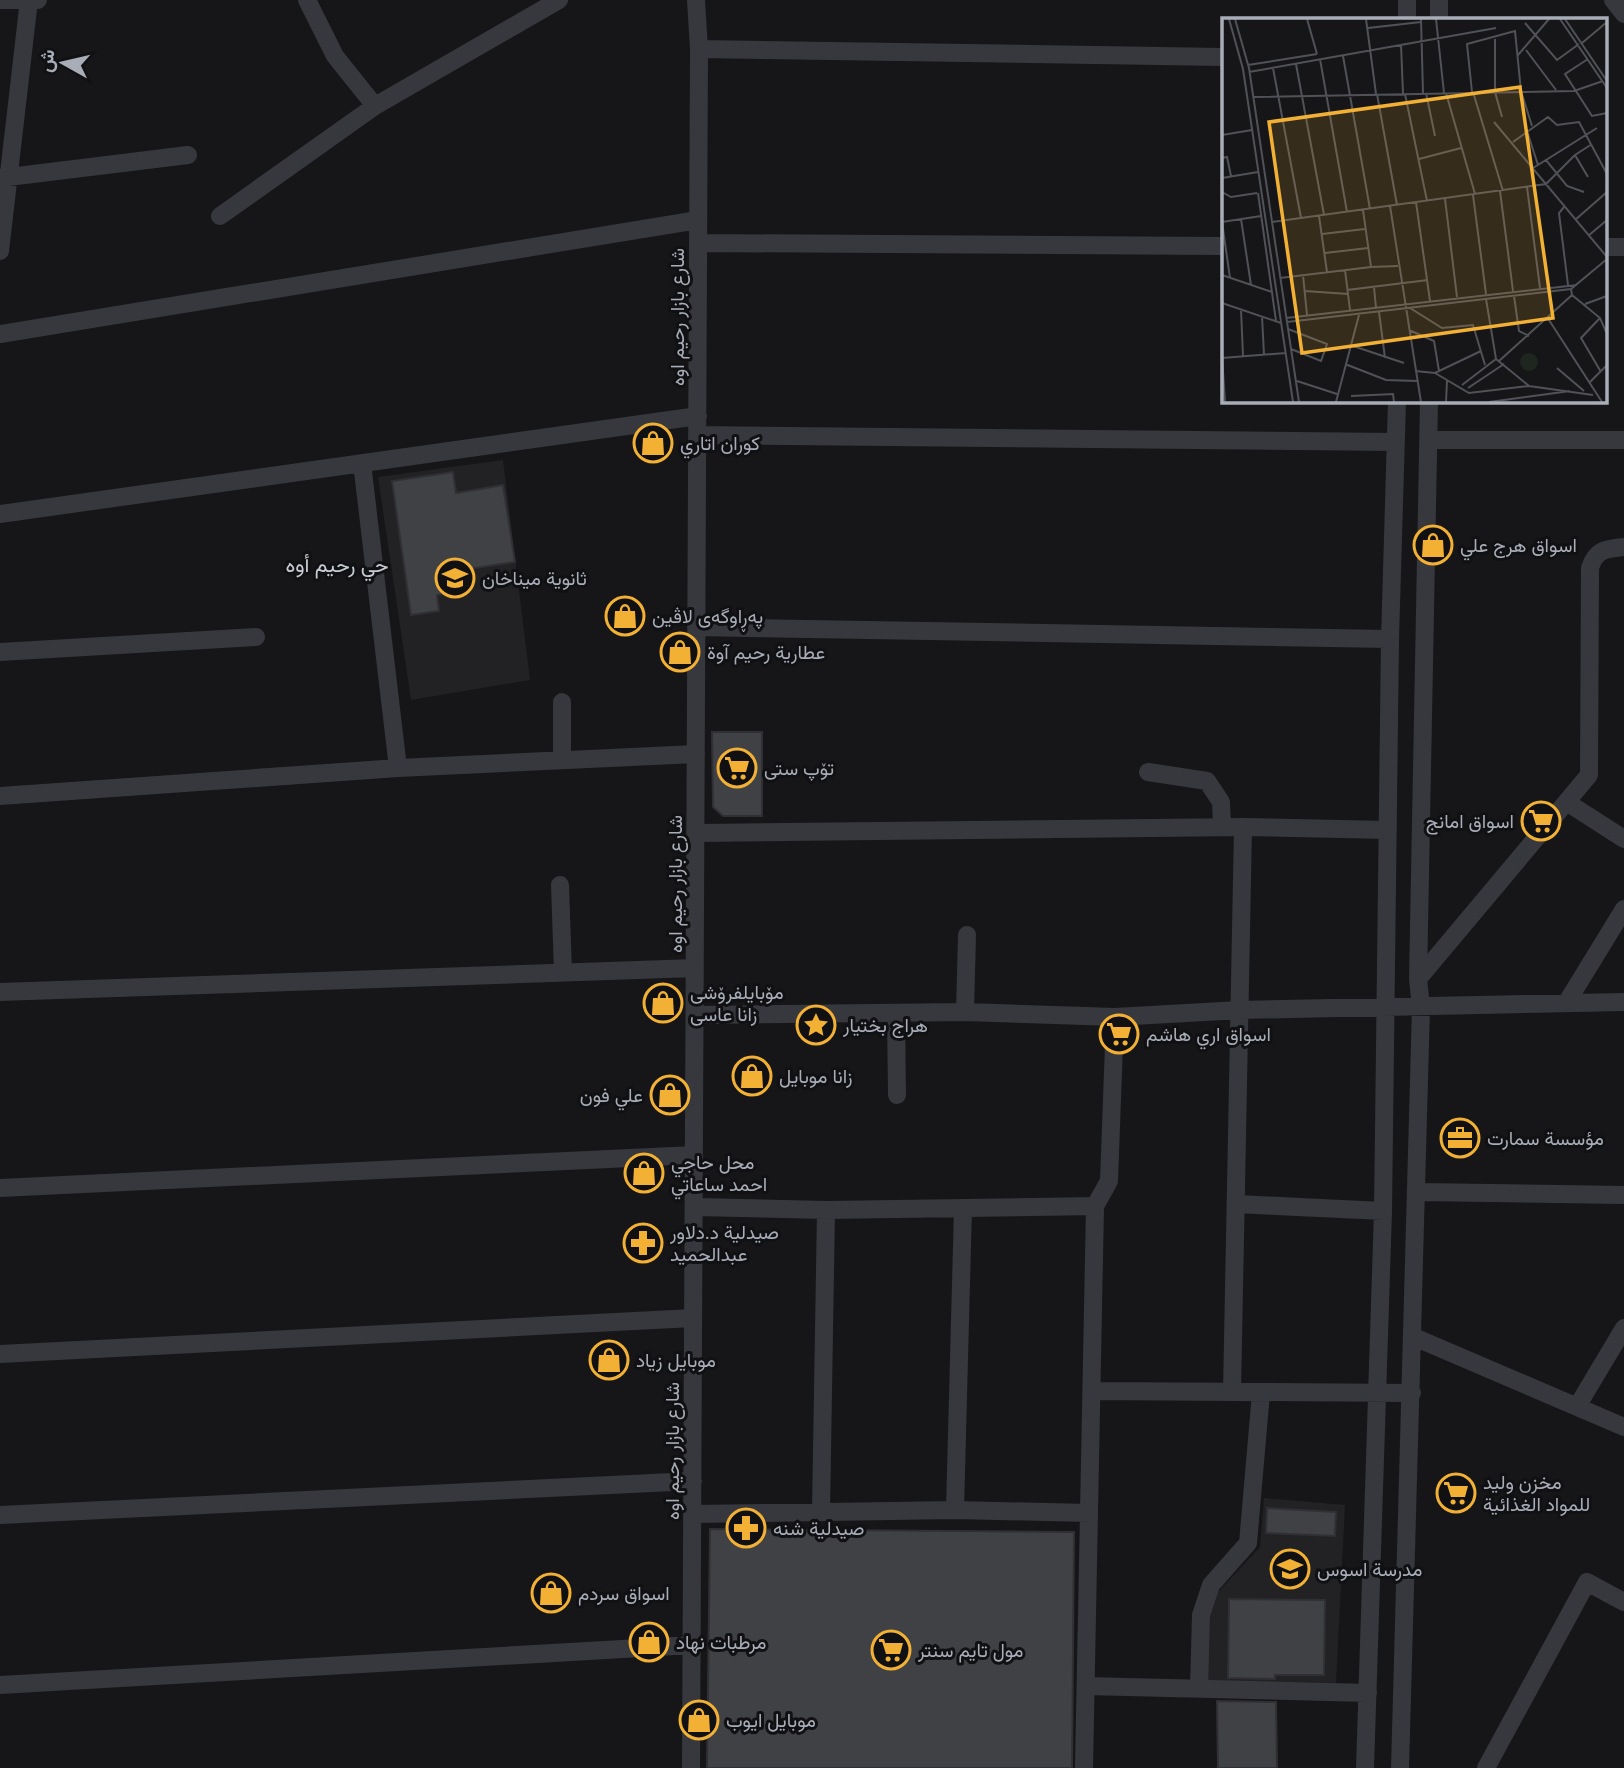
<svg xmlns="http://www.w3.org/2000/svg" width="1624" height="1768" viewBox="0 0 1624 1768" font-family="'Open Sans',Vazirmatn,sans-serif">
<style>
.built{fill:#222225}
.building{fill:#404145;stroke:#303034;stroke-width:2}
.lines{fill:none;stroke-linecap:round;stroke-linejoin:round}
.minor{stroke:#37383d;stroke-width:18}
.labels{text-anchor:middle;stroke-width:6;stroke-linejoin:round;paint-order:stroke}
.street-label{font-size:19px;fill:#a8adb8;stroke:#111113}
.poi-label{font-size:19px;fill:#a8adb8;stroke:#111113;text-anchor:start}
.neighbourhood-label{font-size:21px;fill:#c9ccd4;stroke:#111113}
.inset-road{fill:none;stroke:#505258;stroke-width:2}
.view{fill:#f2b134;fill-opacity:0.15;stroke:#f2b134;stroke-width:3.5}
.inset-edge{fill:none;stroke:#a8adb8;stroke-width:3.5}
</style>
<rect width="100%" height="100%" fill="#161618"/>
<!-- built -->
<path class="built" d="M 503,460 L 530,680 L 411,700 L 378,477 Z
M 1264,1498 L 1345,1505 L 1336,1683 L 1205,1681 L 1207,1615 L 1218,1592 L 1260,1547 Z"/>
<!-- building -->
<path class="building" d="M 453,472 L 456,493 L 503,485 L 515,562 L 468,569 L 471,590 L 437,595 L 439,611 L 411,615 L 392,481 Z
M 712,732 L 762,732 L 762,816 L 723,816 L 713,807 Z
M 1267,1508 L 1336,1512 L 1335,1536 L 1266,1533 Z
M 710,1529 L 1074,1532 L 1072,1768 L 707,1768 Z
M 1229,1599 L 1325,1600 L 1324,1675 L 1275,1675 L 1275,1679 L 1228,1678 Z
M 1217,1701 L 1276,1702 L 1277,1768 L 1218,1768 Z"/>
<g class="lines">
<!-- minor -->
<path class="minor" d="M 0,0 L 38,0
M 307,0 L 335,56 L 375,106
M 1613,0 L 1624,14
M 1407,19 L 1407,0
M 1439,19 L 1439,0
M 699,49 L 1223,57
M 0,178 L 188,155
M 220,216 L 375,106 L 559,0
M 698,243 L 1223,246
M 1605,247 L 1624,247
M 0,251 L 29,0
M 0,334 L 698,220
M 698,435 L 1395,442
M 1429,440 L 1624,440
M 362,463 L 398,768
M 0,514 L 698,416
M 696,627 L 1390,639
M 0,652 L 256,637
M 562,760 L 562,702
M 1148,772 L 1207,781 L 1221,802 L 1222,827
M 0,796 L 398,768 L 696,754
M 1568,803 L 1624,839
M 696,833 L 1243,827 L 1388,830
M 560,885 L 563,972
M 1418,979 L 1589,775 L 1590,568 C 1596,549 1606,549 1624,547
M 0,992 L 695,968
M 1567,1002 L 1624,909
M 965,1012 L 967,935
M 896,1013 L 897,1095
M 695,1015 L 965,1012 L 1115,1017 L 1240,1010 L 1624,1002
M 0,1188 L 694,1155
M 1418,1192 L 1624,1195
M 1236,1204 L 1383,1211
M 694,1207 L 826,1210 L 1095,1206 L 1109,1181 L 1115,1017
M 1414,1337 L 1624,1427
M 0,1354 L 693,1318
M 1092,1391 L 1412,1393
M 1232,1392 L 1243,827
M 1578,1405 L 1624,1328
M 955,1510 L 963,1208
M 821,1512 L 826,1210
M 692,1514 L 955,1510 L 1089,1513
M 0,1515 L 693,1481
M 0,1685 L 692,1645
M 1086,1686 L 1368,1693
M 1199,1688 L 1201,1615 L 1211,1585 L 1248,1543 L 1261,1393
M 691,1768 L 699,49 L 696,0
M 1084,1768 L 1095,1206
M 1365,1768 L 1383,1211 L 1390,639 L 1397,401
M 1400,1768 L 1421,1007 L 1418,979 L 1429,401
M 1486,1768 L 1587,1582 L 1624,1602"/>
</g>
<!-- icons -->
<defs>
<symbol id="shop-ring" viewBox="-11 -11 22 22"><circle r="9.5" fill="#111113" stroke="#f2b134" stroke-width="1.5"/><path d="M-5-2.5h2.3a2.7 3.5 0 0 1 5.4 0H5L5.5 6h-11ZM-1.5-2.5h3a1.5 2.3 0 0 0-3 0Z" fill="#f2b134"/></symbol>
<symbol id="school-ring" viewBox="-11 -11 22 22"><circle r="9.5" fill="#111113" stroke="#f2b134" stroke-width="1.5"/><path d="M0-5L7-2L0 1L-7-2ZM-4 1L0 2.5L4 1V4Q0 6-4 4Z" fill="#f2b134"/></symbol>
<symbol id="supermarket-ring" viewBox="-11 -11 22 22"><circle r="9.5" fill="#111113" stroke="#f2b134" stroke-width="1.5"/><path d="M-6-5.5h2.5l.6 2H6L4.5 2H-2.5L-4.4-4H-6ZM-1.5 3.2a1.3 1.3 0 1 0 .1 0ZM3 3.2a1.3 1.3 0 1 0 .1 0Z" fill="#f2b134"/></symbol>
<symbol id="sight-ring" viewBox="-11 -11 22 22"><circle r="9.5" fill="#111113" stroke="#f2b134" stroke-width="1.5"/><path d="M0-6L1.8-2.2L6-1.7L2.9 1.2L3.7 5.4L0 3.3L-3.7 5.4L-2.9 1.2L-6-1.7L-1.8-2.2Z" fill="#f2b134"/></symbol>
<symbol id="office-ring" viewBox="-11 -11 22 22"><circle r="9.5" fill="#111113" stroke="#f2b134" stroke-width="1.5"/><path d="M-6-3h4V-5.5h4V-3h4V5H-6ZM-1-4.5V-3h2v-1.5ZM-6 0V1H6V0Z" fill="#f2b134"/></symbol>
<symbol id="pharmacy-ring" viewBox="-11 -11 22 22"><circle r="9.5" fill="#111113" stroke="#f2b134" stroke-width="1.5"/><path d="M-2-6h4v4h4v4h-4v4h-4v-4h-4v-4h4Z" fill="#f2b134"/></symbol>
</defs>
<g fill-rule="evenodd">
<use href="#shop-ring" x="631" y="421" width="44" height="44"/>
<use href="#shop-ring" x="1411" y="523" width="44" height="44"/>
<use href="#school-ring" x="433" y="556" width="44" height="44"/>
<use href="#shop-ring" x="603" y="594" width="44" height="44"/>
<use href="#shop-ring" x="658" y="630" width="44" height="44"/>
<use href="#supermarket-ring" x="715" y="746" width="44" height="44"/>
<use href="#supermarket-ring" x="1519" y="799" width="44" height="44"/>
<use href="#shop-ring" x="641" y="981" width="44" height="44"/>
<use href="#sight-ring" x="794" y="1003" width="44" height="44"/>
<use href="#supermarket-ring" x="1097" y="1012" width="44" height="44"/>
<use href="#shop-ring" x="730" y="1054" width="44" height="44"/>
<use href="#shop-ring" x="648" y="1073" width="44" height="44"/>
<use href="#office-ring" x="1438" y="1116" width="44" height="44"/>
<use href="#shop-ring" x="622" y="1151" width="44" height="44"/>
<use href="#pharmacy-ring" x="621" y="1221" width="44" height="44"/>
<use href="#shop-ring" x="587" y="1338" width="44" height="44"/>
<use href="#supermarket-ring" x="1434" y="1471" width="44" height="44"/>
<use href="#pharmacy-ring" x="724" y="1506" width="44" height="44"/>
<use href="#school-ring" x="1268" y="1547" width="44" height="44"/>
<use href="#shop-ring" x="529" y="1571" width="44" height="44"/>
<use href="#shop-ring" x="627" y="1620" width="44" height="44"/>
<use href="#supermarket-ring" x="869" y="1628" width="44" height="44"/>
<use href="#shop-ring" x="677" y="1698" width="44" height="44"/>
</g>
<g class="labels">
<!-- street labels -->
<g class="street-label">
<text transform="translate(677 317) rotate(-90)" y="7">شارع بازار رحيم اوه</text>
<text transform="translate(675 884) rotate(-90)" y="7">شارع بازار رحيم اوه</text>
<text transform="translate(672 1451) rotate(-90)" y="7">شارع بازار رحيم اوه</text>
</g>
<!-- poi labels -->
<g class="poi-label">
<text x="680" y="450">كوران اتاري</text>
<text x="1460" y="552">اسواق هرج علي</text>
<text x="482" y="585">ثانوية ميناخان</text>
<text x="652" y="623">پەڕاوگەی لاڤین</text>
<text x="707" y="659">عطارية رحيم آوة</text>
<text x="764" y="775">تۆپ ستی</text>
<text x="1514" y="828" text-anchor="end">اسواق امانج</text>
<text x="690" y="999">مۆبایلفرۆشی<tspan x="690" dy="22">زانا عاسی</tspan></text>
<text x="843" y="1032">هراج بختيار</text>
<text x="1146" y="1041">اسواق اري هاشم</text>
<text x="779" y="1083">زانا موبايل</text>
<text x="643" y="1102" text-anchor="end">علي فون</text>
<text x="1487" y="1145">مؤسسة سمارت</text>
<text x="671" y="1169">محل حاجي<tspan x="671" dy="22">احمد ساعاتي</tspan></text>
<text x="670" y="1239">صيدلية د.دلاور<tspan x="670" dy="22">عبدالحميد</tspan></text>
<text x="636" y="1367">موبايل زياد</text>
<text x="1483" y="1489">مخزن وليد<tspan x="1483" dy="22">للمواد الغذائية</tspan></text>
<text x="773" y="1535">صيدلية شنه</text>
<text x="1317" y="1576">مدرسة اسوس</text>
<text x="578" y="1600">اسواق سردم</text>
<text x="676" y="1649">مرطبات نهاد</text>
<text x="918" y="1657">مول تايم سنتر</text>
<text x="726" y="1727">موبايل ايوب</text>
</g>
<!-- neighbourhood labels -->
<g class="neighbourhood-label">
<text x="337" y="572">حي رحيم أوه</text>
</g>
</g>
<!-- overview -->
<g transform="translate(1222 18)">
<rect width="385" height="385" fill="#161618"/>
<path d="M298 344a9 9 0 1 1 18 0a9 9 0 1 1-18 0Z" fill="#1e261f"/>
<path class="inset-road" d="M 7,1 L 21,51 L 71,384M 13,1 L 27,50 L 77,384M 85,1 L 95,36M 144,1 L 154,76M 199,1 L 201,75M 214,1 L 222,75M 338,1 L 385,70M 343,1 L 385,63M 303,5 L 335,42 L 357,26M 146,10 L 199,4M 273,21 L 273,74 L 280,99M 360,25 L 385,4M 179,26 L 181,76M 304,32 L 334,72M 296,37 L 327,1M 121,38 L 148,191M 98,41 L 125,194M 366,41 L 343,56 L 370,98 L 385,95M 74,46 L 102,197M 26,47 L 95,36M 51,50 L 79,200M 27,54 L 274,10M 250,74 L 245,26 L 293,13 L 299,73 L 310,108M 251,74 L 281,173M 204,75 L 213,118M 224,75 L 253,176M 155,76 L 175,187M 183,76 L 205,183M 31,79 L 352,73 L 381,63M 272,104 L 385,239M 305,113 L 316,147M 0,117 L 30,112M 291,124 L 326,99 L 335,107 L 357,104 L 385,156M 0,140 L 5,139 L 9,158M 197,141 L 239,130M 324,142 L 375,110M 311,150 L 324,142 L 345,168 L 362,174M 366,159 L 353,137 L 370,126M 0,160 L 36,154M 305,169 L 318,270M 278,173 L 291,273M 0,174 L 9,179 L 35,175M 36,175 L 54,303M 251,177 L 264,276M 223,181 L 235,279M 194,184 L 208,283M 168,188 L 199,384M 342,189 L 337,195 L 346,267M 141,192 L 149,249 L 176,248M 97,198 L 105,254M 19,201 L 29,267M 353,202 L 385,174M 0,204 L 8,260M 0,204 L 39,198M 50,204 L 324,166 L 353,137M 100,216 L 143,211M 366,218 L 385,202M 103,235 L 146,230M 123,252 L 128,292M 0,257 L 50,274M 81,257 L 85,297M 58,260 L 149,249M 152,269 L 154,290M 349,271 L 350,277 L 378,300 L 385,316M 125,272 L 206,262M 83,273 L 126,276M 292,278 L 297,313 L 307,318M 264,281 L 274,341 L 307,368M 0,285 L 59,305M 363,286 L 385,278M 188,290 L 220,310 L 251,307 L 263,347M 19,291 L 21,338M 157,294 L 163,340M 40,298 L 42,337M 64,300 L 355,267M 378,300 L 359,320 L 379,354M 327,302 L 380,384M 65,304 L 349,271 L 385,241M 66,311 L 105,326 L 99,343 L 69,331M 187,312 L 212,323 L 217,353M 128,327 L 182,345M 0,338 L 3,384M 0,340 L 64,335M 277,343 L 350,277M 123,346 L 164,362 L 195,363M 335,350 L 362,373M 193,353 L 213,355 L 259,333M 213,355 L 247,375 L 307,368 L 371,377M 75,363 L 115,376M 367,365 L 385,347M 240,367 L 274,341M 246,370 L 282,346M 129,378 L 171,376 L 172,384M 114,384 L 137,297M 224,384 L 225,363M 267,384 L 348,373"/>
<path class="view" d="M 298,69 L 331,300 L 80,335 L 47,104 Z"/>
<rect width="385" height="385" class="inset-edge"/>
</g>
<!-- north arrow -->
<g transform="translate(63 63) rotate(278)" stroke="#111113" stroke-width="5" paint-order="stroke">
<path d="M0-5L12 26L0 18L-12 26Z" fill="#a8adb8"/>
<text y="-10" font-size="19" font-weight="bold" text-anchor="middle" fill="#a8adb8">ش</text>
</g>
</svg>
